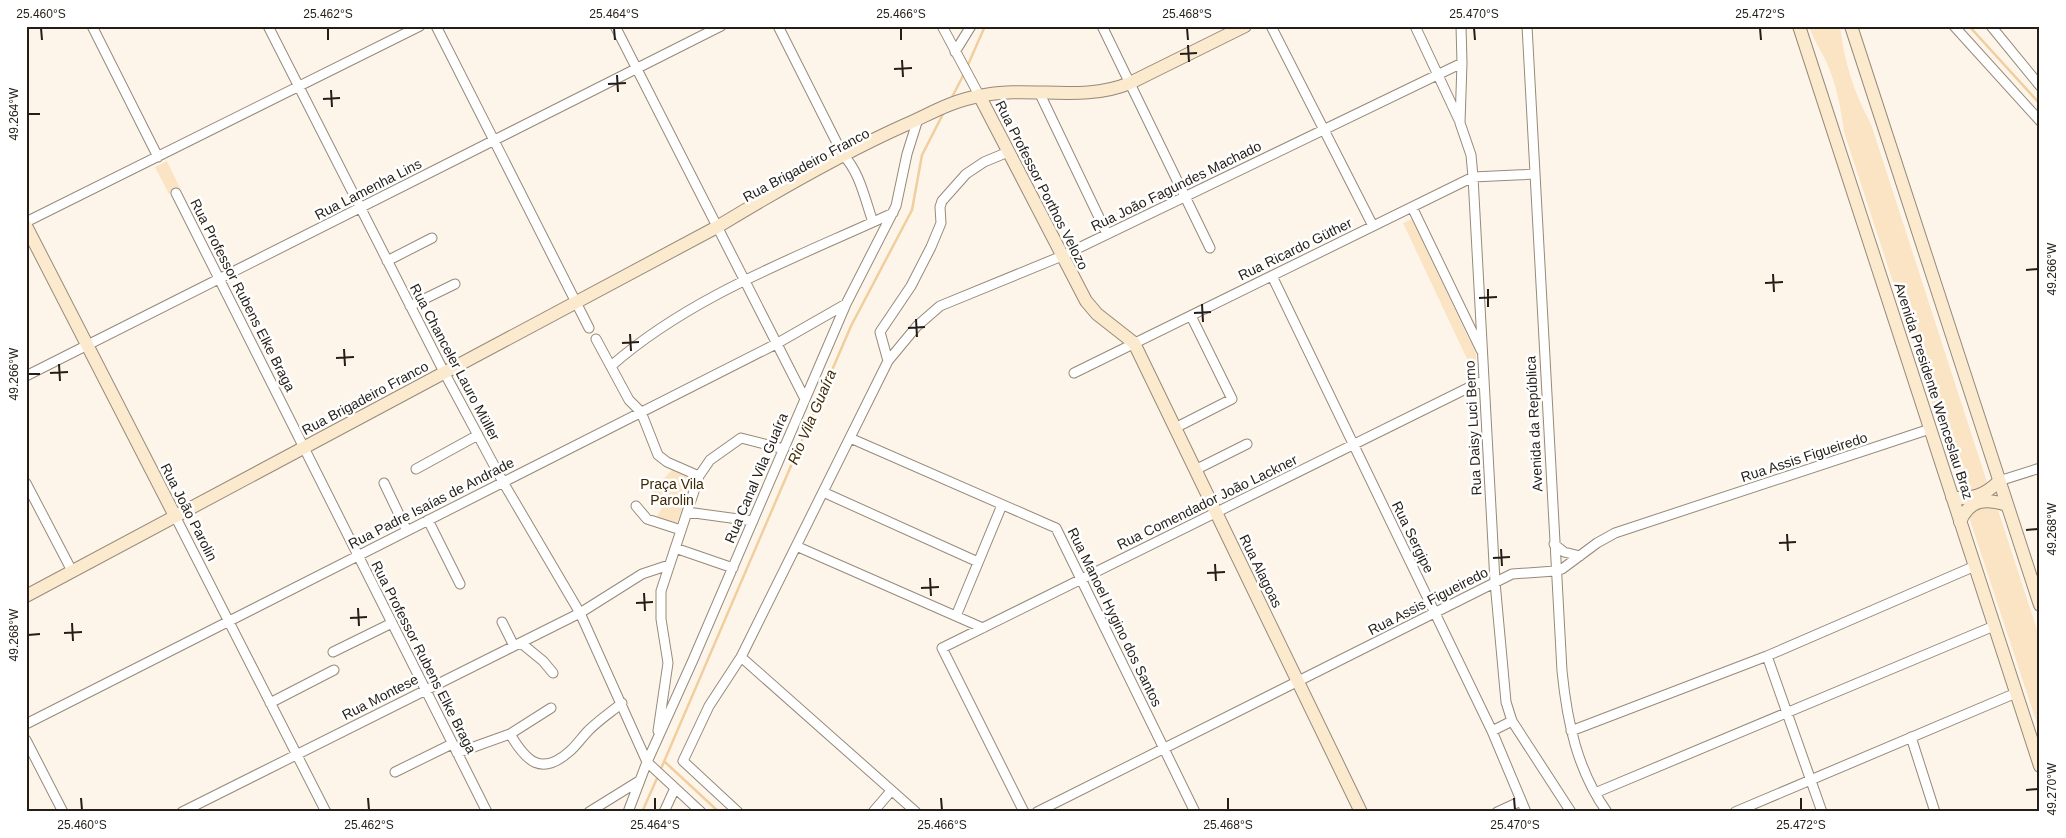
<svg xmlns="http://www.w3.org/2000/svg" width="2066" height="838" viewBox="0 0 2066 838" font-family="Arial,sans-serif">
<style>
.green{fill:#fbe4c4}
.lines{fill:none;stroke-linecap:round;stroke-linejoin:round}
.stream{stroke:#f0ce9d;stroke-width:2.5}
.street-casing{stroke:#968a79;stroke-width:11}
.secondary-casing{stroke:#968a79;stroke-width:14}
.street{stroke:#fff;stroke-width:9}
.secondary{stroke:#fceacf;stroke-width:12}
.ticks{fill:none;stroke:#231e18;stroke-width:2}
.labels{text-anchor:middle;stroke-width:5;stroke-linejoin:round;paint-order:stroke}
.street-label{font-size:14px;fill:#231e18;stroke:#fff}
.park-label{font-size:14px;fill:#3d2600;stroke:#fff}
.water-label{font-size:15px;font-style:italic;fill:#432c04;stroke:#fff}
.neatline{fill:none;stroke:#231e18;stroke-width:2}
.ticks-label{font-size:12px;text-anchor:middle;fill:#231e18}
</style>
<rect width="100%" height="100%" fill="#fef5ea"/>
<!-- green -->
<path class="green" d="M 1809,26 L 1840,26 C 1844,61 1854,93 1871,124 L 1987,482 L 1983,488 L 1964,493 L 1961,491 L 1844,132 C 1841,108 1836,83 1826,61 C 1820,49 1813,39 1809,26 Z
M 167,161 L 180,188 L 169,194 L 155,167 Z
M 1412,219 L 1476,354 L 1476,378 L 1403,223 Z
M 673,469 L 694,478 L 676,525 L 656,518 L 663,506 L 649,499 L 662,480 Z
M 1990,505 L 1997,507 L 2040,639 L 2040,733 L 1969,517 L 1972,510 Z"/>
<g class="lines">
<!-- stream -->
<path class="stream" d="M 1969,26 L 2040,104
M 967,67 L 985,26
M 951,99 L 965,72
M 665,762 L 719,812
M 660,771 L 851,326 L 912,210 L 922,155 L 944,112
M 642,812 L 658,776"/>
<defs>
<path id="street" d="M 92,26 L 158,157
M 268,26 L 444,372 L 503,482 L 580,613 L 647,762 L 701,812
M 436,26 L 589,328
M 615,26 L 805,399
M 778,26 L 843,155 C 860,172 865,200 873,222
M 942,26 L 979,95
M 1102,26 L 1210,248
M 1271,26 L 1373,226
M 1415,26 L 1459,120
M 1461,26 L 1462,63 L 1460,123 L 1471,155 L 1473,177 L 1495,582 L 1506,702 L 1512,721 L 1571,812
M 1527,26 L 1562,671 C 1567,721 1577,770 1607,812
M 1954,26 L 2040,121
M 1991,26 L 2040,86
M 955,52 L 971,26
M 1039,92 L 1107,234
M 176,193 L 487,812
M 1412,207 L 1481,350
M 26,222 L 420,26
M 387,261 L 432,238
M 1272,276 L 1492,731 L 1526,812
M 410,306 L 455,284
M 596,339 L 629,400 L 641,412 L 658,455 L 667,462 L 699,476
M 888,361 L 917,326 L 940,306 L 1062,256 L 1462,63
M 611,366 C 692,295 796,258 893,213
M 1074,373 L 1473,177 L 1535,174
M 26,376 L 721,26
M 1175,428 L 1232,399 L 1191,316
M 850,438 L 1056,528 L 1195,812
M 416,469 L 478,435
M 1195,470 L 1247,444
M 1999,481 L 2040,468
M 26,483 L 72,571
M 384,483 L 407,531
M 823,492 L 978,562
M 636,506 L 647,519 L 681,530
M 687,512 L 753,521
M 175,516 L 326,812
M 428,520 L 460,584
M 1554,544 L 1564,552 L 1580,556
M 796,546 L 983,628
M 675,548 L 733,568
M 956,616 L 1002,505
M 502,622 L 514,646
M 521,643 L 543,661 L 553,673
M 333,652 L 392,623
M 1767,656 L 1822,812
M 741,657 L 916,812
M 270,703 L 334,670
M 26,724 L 776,344 L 846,304
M 658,731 L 668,663 L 661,619 L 661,591 L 699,476 L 710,460 L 741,438 L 784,449
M 1492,731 L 1512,721
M 1571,731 L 1767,656 L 1975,566
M 510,734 C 526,761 541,777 570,751 C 577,745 582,737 589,730 C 599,720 611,712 622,703
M 1911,737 L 1935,812
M 26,740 L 63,812
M 457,753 L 510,734 L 551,708
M 395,772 L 452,744
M 1595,793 L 1994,626
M 182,812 L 580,613 L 642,574 L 669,565
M 589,812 L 639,781
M 628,812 L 647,762 L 693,660 L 846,304 L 896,206 L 907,154 L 918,119
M 664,812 L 675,788
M 738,812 L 683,761 L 709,706 L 741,657 L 888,361 L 880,332 L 911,286 L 931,247 L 941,223 L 940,207 L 942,201 L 966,174 L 984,162 L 1008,152
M 873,812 L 891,791
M 1024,812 L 942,648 L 1484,380
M 1037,812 L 1512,574 L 1555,571 L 1562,569 L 1597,543 L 1615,533 L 1930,429
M 1497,812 L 1521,801
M 1735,812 L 2016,693"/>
<path id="secondary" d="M 1799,26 L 2040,766
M 1851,26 L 2040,605
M 979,95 L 1086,301 L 1097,314 L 1134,343 L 1361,812
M 26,226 L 175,516
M 1952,497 C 1970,501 1987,494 1999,481
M 1960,522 C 1969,499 1986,498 2007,505
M 26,596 L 717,227 C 778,190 840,154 905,125 C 930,114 951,101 979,96 C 1029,85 1082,103 1130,83 L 1245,26"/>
</defs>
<!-- street casing -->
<use href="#street" class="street-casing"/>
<!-- secondary casing -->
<use href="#secondary" class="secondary-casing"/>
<!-- street -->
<use href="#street" class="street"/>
<!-- secondary -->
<use href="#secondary" class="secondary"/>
</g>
<!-- ticks -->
<path class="ticks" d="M 41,28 L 42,40M 328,28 L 328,40M 614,28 L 615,40M 901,28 L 901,40M 1187,28 L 1188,40M 1474,28 L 1475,40M 1760,28 L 1761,40M 1188,45 L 1189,62M 1180,54 L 1197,53M 902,60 L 903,77M 894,69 L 912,68M 617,75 L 618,92M 608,84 L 626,83M 331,90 L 332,107M 323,99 L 340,98M 28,114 L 40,114M 2026,270 L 2038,269M 1773,274 L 1774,292M 1765,283 L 1783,282M 1488,289 L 1488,307M 1479,298 L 1497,297M 1202,304 L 1203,322M 1194,313 L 1211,312M 916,319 L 917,337M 908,328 L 925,327M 630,334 L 631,351M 622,343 L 639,342M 344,349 L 345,366M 336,358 L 354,357M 59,364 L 60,381M 50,373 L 68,372M 28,374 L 40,374M 2026,530 L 2038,529M 1787,534 L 1788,551M 1779,543 L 1796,542M 1501,549 L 1502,566M 1493,558 L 1510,557M 1215,564 L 1216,581M 1207,573 L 1225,572M 930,578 L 931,596M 921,588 L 939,587M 644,593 L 645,611M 636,603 L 653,602M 358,608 L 359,626M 350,618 L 367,617M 72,623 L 73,641M 64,633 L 82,632M 28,635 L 40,634M 2026,790 L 2038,789M 81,798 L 82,810M 368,798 L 369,810M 655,798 L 655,810M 941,798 L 942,810M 1228,798 L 1228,810M 1514,798 L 1515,810M 1801,798 L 1801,810"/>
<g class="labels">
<!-- street labels -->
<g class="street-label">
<text transform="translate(806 165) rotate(-28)" y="5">Rua Brigadeiro Franco</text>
<text transform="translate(1042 185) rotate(63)" y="5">Rua Professor Porthos Velozo</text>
<text transform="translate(1176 186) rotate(-26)" y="5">Rua João Fagundes Machado</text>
<text transform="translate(368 189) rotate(-27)" y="5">Rua Lamenha Lins</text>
<text transform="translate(1295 249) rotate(-26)" y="5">Rua Ricardo Güther</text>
<text transform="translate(243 295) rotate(63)" y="5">Rua Professor Rubens Elke Braga</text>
<text transform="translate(455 362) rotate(62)" y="5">Rua Chanceler Lauro Müller</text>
<text transform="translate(1934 391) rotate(72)" y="5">Avenida Presidente Wenceslau Braz</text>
<text transform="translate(365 398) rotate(-28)" y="5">Rua Brigadeiro Franco</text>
<text transform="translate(1534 424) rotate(-93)" y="5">Avenida da República</text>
<text transform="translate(1473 428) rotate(-93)" y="5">Rua Daisy Luci Berno</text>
<text transform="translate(1804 457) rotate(-18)" y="5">Rua Assis Figueiredo</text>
<text transform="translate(756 478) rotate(-67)" y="5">Rua Canal Vila Guaíra</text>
<text transform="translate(1207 502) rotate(-26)" y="5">Rua Comendador João Lackner</text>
<text transform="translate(431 503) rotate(-27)" y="5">Rua Padre Isaías de Andrade</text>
<text transform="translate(189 512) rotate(63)" y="5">Rua João Parolin</text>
<text transform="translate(1413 537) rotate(64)" y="5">Rua Sergipe</text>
<text transform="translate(1261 571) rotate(64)" y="5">Rua Alagoas</text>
<text transform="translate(1428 601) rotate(-27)" y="5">Rua Assis Figueiredo</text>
<text transform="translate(1115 617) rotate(64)" y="5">Rua Manoel Hygino dos Santos</text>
<text transform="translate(424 657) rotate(63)" y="5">Rua Professor Rubens Elke Braga</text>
<text transform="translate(380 697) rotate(-27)" y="5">Rua Montese</text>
</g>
<!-- park labels -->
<g class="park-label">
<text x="672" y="489">Praça Vila<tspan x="672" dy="16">Parolin</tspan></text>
</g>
<!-- water labels -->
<g class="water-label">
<text transform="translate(812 417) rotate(-67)" y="5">Rio Vila Guaíra</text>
</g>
</g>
<!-- border -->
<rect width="2066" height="838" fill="none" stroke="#ffffff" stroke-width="55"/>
<rect x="28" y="28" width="2010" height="782" class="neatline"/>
<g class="ticks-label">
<text x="41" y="18">25.460°S</text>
<text x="328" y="18">25.462°S</text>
<text x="614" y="18">25.464°S</text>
<text x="901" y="18">25.466°S</text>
<text x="1187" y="18">25.468°S</text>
<text x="1474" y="18">25.470°S</text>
<text x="1760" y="18">25.472°S</text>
<text transform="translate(14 114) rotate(-90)" y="4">49.264°W</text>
<text transform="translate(2052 269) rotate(-90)" y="4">49.266°W</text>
<text transform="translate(14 374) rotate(-90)" y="4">49.266°W</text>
<text transform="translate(2052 529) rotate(-90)" y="4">49.268°W</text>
<text transform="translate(14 635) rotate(-90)" y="4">49.268°W</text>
<text transform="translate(2052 789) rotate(-90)" y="4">49.270°W</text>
<text x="82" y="829">25.460°S</text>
<text x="369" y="829">25.462°S</text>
<text x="655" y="829">25.464°S</text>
<text x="942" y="829">25.466°S</text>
<text x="1228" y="829">25.468°S</text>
<text x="1515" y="829">25.470°S</text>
<text x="1801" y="829">25.472°S</text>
</g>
</svg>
